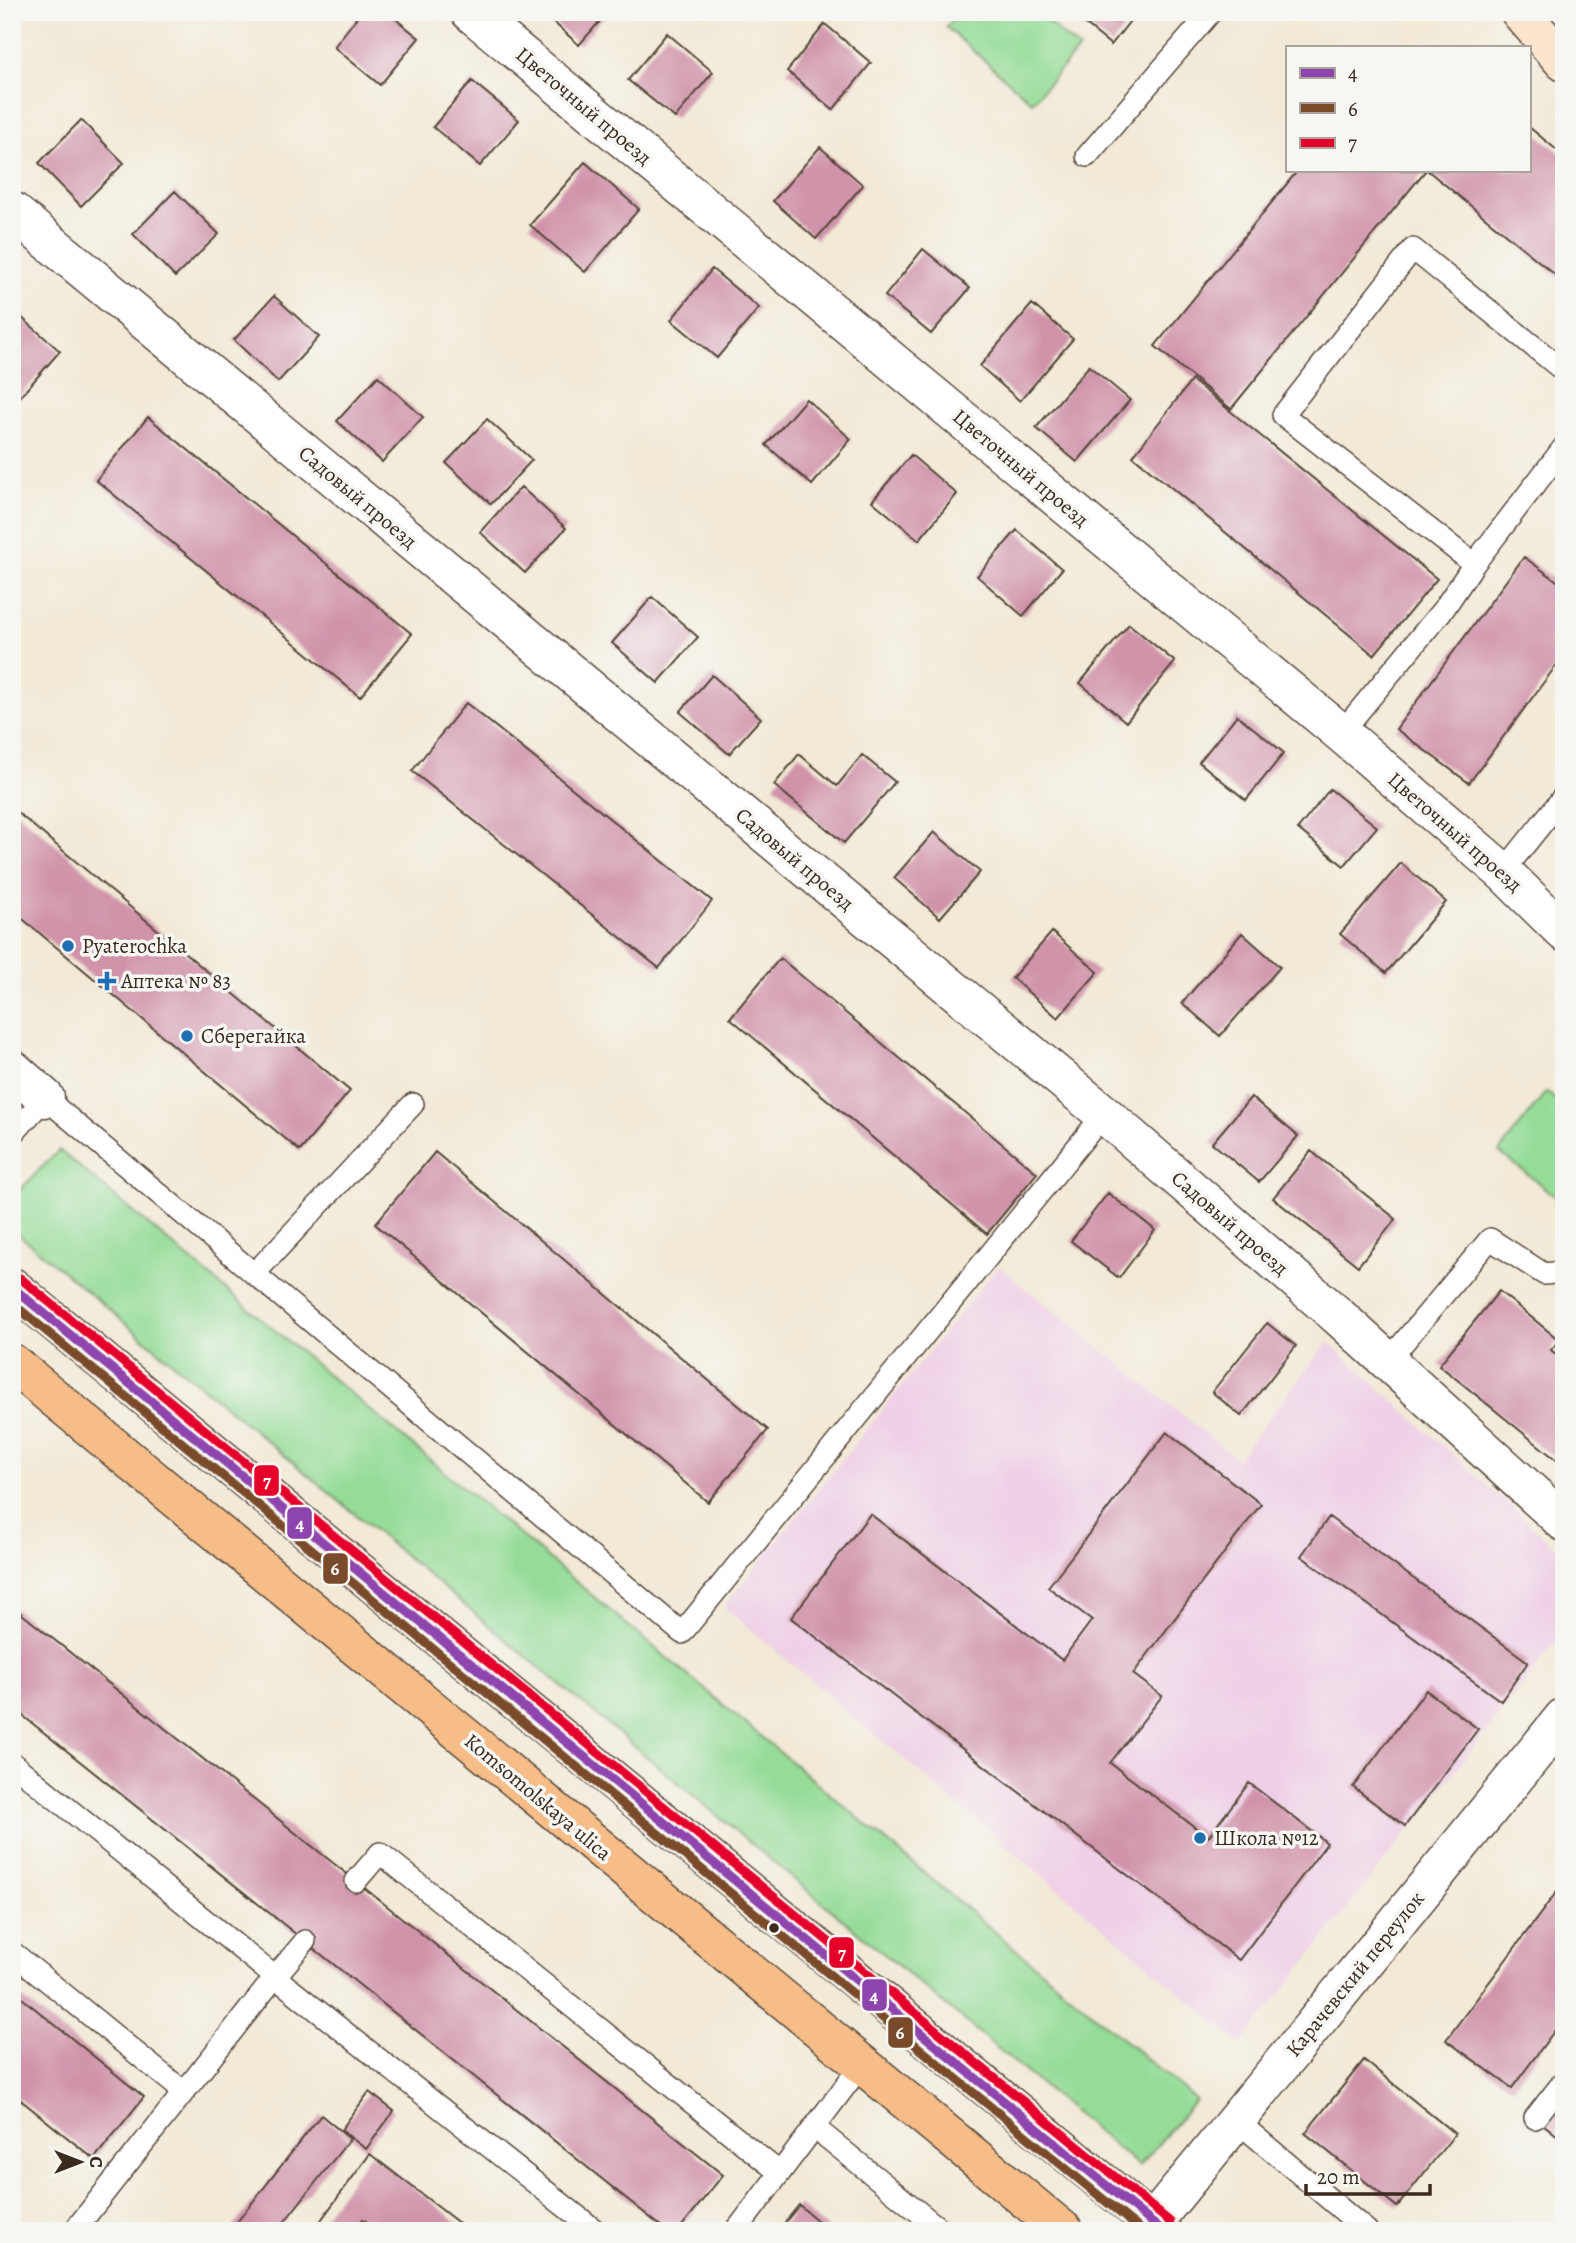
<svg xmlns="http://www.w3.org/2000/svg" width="1576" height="2243" viewBox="0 0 1576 2243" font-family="Alegreya,serif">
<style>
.built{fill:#efd0e6}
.green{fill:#94dc97;stroke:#68835a;stroke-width:2}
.building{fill:#d093aa}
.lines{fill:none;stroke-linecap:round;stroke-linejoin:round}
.lane-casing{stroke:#56473a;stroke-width:24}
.street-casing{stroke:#56473a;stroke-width:41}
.secondary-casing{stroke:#56473a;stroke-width:41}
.primary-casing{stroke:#56473a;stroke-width:41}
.lane{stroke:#fff;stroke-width:21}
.street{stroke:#fff;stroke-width:38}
.secondary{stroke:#fce5cf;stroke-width:38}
.primary{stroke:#f7bd88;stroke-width:38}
.bus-1-casing{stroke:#f6f6f2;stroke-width:14}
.bus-2-casing{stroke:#f6f6f2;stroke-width:14}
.bus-3-casing{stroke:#f6f6f2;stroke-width:14}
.bus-1{stroke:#8e44ad;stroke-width:9}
.bus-2{stroke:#7a4b2a;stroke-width:9}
.bus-3{stroke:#e4002b;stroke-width:9}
.poi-dot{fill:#1f6fb2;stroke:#f6f6f2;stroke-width:2.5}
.bus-dot{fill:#3b2a1e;stroke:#f6f6f2;stroke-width:2.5}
.labels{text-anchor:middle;stroke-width:7;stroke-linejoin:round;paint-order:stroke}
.street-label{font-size:21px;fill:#3b2a1e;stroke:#f6f6f2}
.poi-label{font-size:21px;fill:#3b2a1e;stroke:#f6f6f2;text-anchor:start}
.line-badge{stroke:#f6f6f2;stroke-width:2.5}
.badge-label{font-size:19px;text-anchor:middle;font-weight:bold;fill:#fff}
</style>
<rect width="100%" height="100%" fill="#f6f6f2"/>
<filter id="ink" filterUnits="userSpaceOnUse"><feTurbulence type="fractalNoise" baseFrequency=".0143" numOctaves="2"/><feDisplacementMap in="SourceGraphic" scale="14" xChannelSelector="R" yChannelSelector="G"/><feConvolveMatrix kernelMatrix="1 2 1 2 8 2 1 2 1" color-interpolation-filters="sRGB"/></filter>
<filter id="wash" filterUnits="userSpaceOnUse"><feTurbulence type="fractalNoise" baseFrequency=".00686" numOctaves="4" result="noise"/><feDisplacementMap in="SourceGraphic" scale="28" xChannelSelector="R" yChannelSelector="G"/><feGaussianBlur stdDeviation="1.57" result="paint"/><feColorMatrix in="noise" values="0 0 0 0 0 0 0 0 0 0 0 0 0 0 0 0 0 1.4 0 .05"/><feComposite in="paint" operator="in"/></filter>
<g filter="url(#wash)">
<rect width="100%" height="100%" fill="#f2e9d6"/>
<!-- built -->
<path class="built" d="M 998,1266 L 1237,1459 L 1328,1342 L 1564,1555 L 1564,1632 L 1241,2044 L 724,1607 Z"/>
<!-- green -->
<path class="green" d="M 960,12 L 1036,12 L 1079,49 L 1032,102 L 946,27 Z
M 1546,1092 L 1564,1106 L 1564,1203 L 1499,1152 Z
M 59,1150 L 1196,2100 L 1139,2166 L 12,1229 L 12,1198 Z"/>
<g id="blocks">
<!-- building -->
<path class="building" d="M 361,12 L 387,12 L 419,38 L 380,85 L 334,47 Z
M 542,12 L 608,12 L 579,45 Z
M 1070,12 L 1137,12 L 1111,45 Z
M 825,24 L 871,63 L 833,110 L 787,71 Z
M 667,33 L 713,72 L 675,118 L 628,80 Z
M 472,81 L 519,120 L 480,166 L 433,127 Z
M 81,120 L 124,163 L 81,206 L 39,163 Z
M 1529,127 L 1564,156 L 1564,282 L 1427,170 L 1529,170 Z
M 820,147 L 863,185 L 816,239 L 773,201 Z
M 585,162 L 639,209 L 585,272 L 530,225 Z
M 1298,170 L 1426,170 L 1231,409 L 1155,346 Z
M 175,191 L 219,234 L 175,277 L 133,234 Z
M 923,249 L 970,288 L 931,334 L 885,296 Z
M 712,269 L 759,308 L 717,358 L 671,320 Z
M 274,296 L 319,337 L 278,382 L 234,340 Z
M 1032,304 L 1073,339 L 1020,401 L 980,366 Z
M 12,309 L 60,351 L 12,406 Z
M 1089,366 L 1130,400 L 1077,462 L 1036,428 Z
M 378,376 L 423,417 L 382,462 L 337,421 Z
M 1192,380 L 1437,579 L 1374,655 L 1133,456 Z
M 806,399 L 851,439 L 812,485 L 766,445 Z
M 148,417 L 412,634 L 360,697 L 96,480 Z
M 487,419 L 532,460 L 491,504 L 446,463 Z
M 911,455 L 957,494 L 919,540 L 872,501 Z
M 521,487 L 566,528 L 525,573 L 480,532 Z
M 1017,530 L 1062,569 L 1023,616 L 977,576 Z
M 1524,557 L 1564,586 L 1564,655 L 1469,783 L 1396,729 Z
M 652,597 L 698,637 L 658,683 L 612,643 Z
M 1129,624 L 1175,662 L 1126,722 L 1080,683 Z
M 712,675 L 761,718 L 729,754 L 680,712 Z
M 466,703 L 712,901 L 659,968 L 412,771 Z
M 1237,715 L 1284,753 L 1246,800 L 1199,762 Z
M 799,754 L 837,786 L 862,755 L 895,782 L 844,843 L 774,785 Z
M 1330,789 L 1377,827 L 1344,866 L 1298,829 Z
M 12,808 L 350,1091 L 300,1151 L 12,910 Z
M 934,832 L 980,872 L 940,918 L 894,878 Z
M 1401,863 L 1446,902 L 1386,973 L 1340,934 Z
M 1052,932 L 1098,972 L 1058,1018 L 1012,978 Z
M 1242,933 L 1280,967 L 1220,1036 L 1182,1003 Z
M 780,958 L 1037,1173 L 987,1234 L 730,1018 Z
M 1251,1097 L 1298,1136 L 1259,1182 L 1212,1143 Z
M 1311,1151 L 1396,1219 L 1358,1266 L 1273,1198 Z
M 435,1152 L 768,1430 L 708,1502 L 375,1224 Z
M 1108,1193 L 1155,1230 L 1119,1278 L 1071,1241 Z
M 1499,1291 L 1559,1340 L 1551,1350 L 1564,1361 L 1564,1466 L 1439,1365 Z
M 1267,1323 L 1296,1346 L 1241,1416 L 1212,1392 Z
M 1167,1432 L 1261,1504 L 1133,1674 L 1162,1696 L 1110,1763 L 1208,1837 L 1249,1783 L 1327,1843 L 1239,1960 L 791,1618 L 870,1514 L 1062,1660 L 1092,1620 L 1048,1587 Z
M 1329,1517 L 1528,1662 L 1501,1701 L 1301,1556 Z
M 12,1606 L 723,2175 L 678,2231 L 667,2231 L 12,1707 Z
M 1426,1690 L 1478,1729 L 1405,1826 L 1353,1787 Z
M 1564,1882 L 1564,2018 L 1512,2088 L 1446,2040 Z
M 12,1990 L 144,2097 L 94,2159 L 12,2093 Z
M 1364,2060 L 1455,2134 L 1397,2207 L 1305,2133 Z
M 1564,2086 L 1564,2141 L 1538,2120 Z
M 369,2092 L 394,2111 L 366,2149 L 341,2130 Z
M 321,2115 L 350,2139 L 277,2231 L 230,2231 Z
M 370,2154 L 469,2231 L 378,2231 L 363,2219 L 354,2231 L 313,2231 Z
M 799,2205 L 830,2231 L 778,2231 Z"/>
</g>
</g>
<g filter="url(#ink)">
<use href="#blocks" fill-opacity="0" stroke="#56473a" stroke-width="2"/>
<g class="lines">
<defs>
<path id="lane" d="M 1087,156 L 1211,12
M 1474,564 L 1283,415 L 1413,249 L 1564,371
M 1341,733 L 1445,607 L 1474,564 L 1564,447
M 1503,872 L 1564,796
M 12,1135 L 45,1098 L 682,1633 L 1104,1114
M 254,1274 L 413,1104
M 1388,1361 L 1490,1239 L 1544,1274 L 1564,1272
M 12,1763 L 275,1977 L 74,2231
M 356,1881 L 380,1853 L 780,2173
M 305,1941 L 275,1977 L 596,2231
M 12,1952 L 184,2092
M 1535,2118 L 1564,2081
M 1237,2121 L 1367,2231
M 814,2127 L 942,2231
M 736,2231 L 862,2064"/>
<path id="street" d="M 470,12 L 1341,733 L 1503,872 L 1564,932
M 12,211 L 1104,1114 L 1338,1316 L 1564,1522
M 12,1069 L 45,1098
M 1146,2231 L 1564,1717"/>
<path id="secondary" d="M 1520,12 L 1564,62"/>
<path id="primary" d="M 12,1287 L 1162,2231
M 12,1363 L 1064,2231"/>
</defs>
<!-- lane casing -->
<use href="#lane" class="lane-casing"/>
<!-- street casing -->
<use href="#street" class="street-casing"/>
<!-- secondary casing -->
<use href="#secondary" class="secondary-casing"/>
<!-- primary casing -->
<use href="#primary" class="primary-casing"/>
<!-- lane -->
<use href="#lane" class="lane"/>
<!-- street -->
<use href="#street" class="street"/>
<!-- secondary -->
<use href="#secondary" class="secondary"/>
<!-- primary -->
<use href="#primary" class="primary"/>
<defs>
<path id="bus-1" d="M 12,1287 L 1162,2231"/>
<path id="bus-2" d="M 12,1303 L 1142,2231"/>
<path id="bus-3" d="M 20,1278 L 1170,2222"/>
</defs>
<!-- bus-1 casing -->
<use href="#bus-1" class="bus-1-casing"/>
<!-- bus-2 casing -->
<use href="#bus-2" class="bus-2-casing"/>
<!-- bus-3 casing -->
<use href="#bus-3" class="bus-3-casing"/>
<!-- bus-1 -->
<use href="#bus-1" class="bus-1"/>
<!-- bus-2 -->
<use href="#bus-2" class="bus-2"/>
<!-- bus-3 -->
<use href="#bus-3" class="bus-3"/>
</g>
</g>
<!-- markers -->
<g class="poi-dot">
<circle cx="68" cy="946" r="7"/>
<path d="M103.5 970.5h7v7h7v7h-7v7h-7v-7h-7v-7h7z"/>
<circle cx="187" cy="1036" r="7"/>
<circle cx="1200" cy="1838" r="7"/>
</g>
<circle class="bus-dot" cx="774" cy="1928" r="6"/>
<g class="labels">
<!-- street labels -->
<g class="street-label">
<text transform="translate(584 106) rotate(40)" y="7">Цветочный проезд</text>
<text transform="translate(1021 468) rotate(40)" y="7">Цветочный проезд</text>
<text transform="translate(358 497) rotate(40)" y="7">Садовый проезд</text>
<text transform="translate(1455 832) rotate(41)" y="7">Цветочный проезд</text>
<text transform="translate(795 859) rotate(40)" y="7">Садовый проезд</text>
<text transform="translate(1230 1223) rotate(41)" y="7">Садовый проезд</text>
<text transform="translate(538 1797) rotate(40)" y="7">Komsomolskaya ulica</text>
<text transform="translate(1355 1974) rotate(-51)" y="7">Карачевский переулок</text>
</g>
<!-- poi labels -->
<g class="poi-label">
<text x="82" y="953">Pyaterochka</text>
<text x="121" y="988">Аптека № 83</text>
<text x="201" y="1043">Сберегайка</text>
<text x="1214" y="1845">Школа №12</text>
</g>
</g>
<g class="line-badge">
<rect x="253" y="1464" width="27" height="33" rx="7" fill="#e4002b"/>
<rect x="286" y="1506" width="27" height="34" rx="7" fill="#8e44ad"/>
<rect x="322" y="1552" width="27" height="33" rx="7" fill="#7a4b2a"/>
<rect x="828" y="1936" width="27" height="33" rx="7" fill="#e4002b"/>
<rect x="861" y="1978" width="27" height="34" rx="7" fill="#8e44ad"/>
<rect x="887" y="2016" width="27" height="33" rx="7" fill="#7a4b2a"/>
</g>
<g class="badge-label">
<text x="267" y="1487">7</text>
<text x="300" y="1530">4</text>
<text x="335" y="1575">6</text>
<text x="842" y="1959">7</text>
<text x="874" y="2002">4</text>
<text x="900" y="2039">6</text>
</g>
<!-- margin -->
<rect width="1576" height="2243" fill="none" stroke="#f6f6f2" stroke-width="42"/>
<!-- legend -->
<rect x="1286" y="46" width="245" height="126" fill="#f6f6f2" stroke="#aba49d" stroke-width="2"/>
<rect x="1300" y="68" width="35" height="10" fill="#8e44ad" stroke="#aba49d" stroke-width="2"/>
<text x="1348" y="80" font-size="21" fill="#3b2a1e">4</text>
<rect x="1300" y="103" width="35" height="10" fill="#7a4b2a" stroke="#aba49d" stroke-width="2"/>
<text x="1348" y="116" font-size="21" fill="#3b2a1e">6</text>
<rect x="1300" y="138" width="35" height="10" fill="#e4002b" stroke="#aba49d" stroke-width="2"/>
<text x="1348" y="150" font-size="21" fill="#3b2a1e">7</text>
<!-- north arrow -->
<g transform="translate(80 2162) rotate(90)" stroke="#f6f6f2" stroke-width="5" paint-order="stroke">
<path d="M0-5L12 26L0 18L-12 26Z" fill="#3b2a1e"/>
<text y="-10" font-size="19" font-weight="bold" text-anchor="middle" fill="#3b2a1e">С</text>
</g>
<!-- scale -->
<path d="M1306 2184v10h124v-10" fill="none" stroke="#3b2a1e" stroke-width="3.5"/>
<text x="1317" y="2184" font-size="21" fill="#3b2a1e" stroke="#f6f6f2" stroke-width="5" paint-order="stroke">20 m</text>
</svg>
